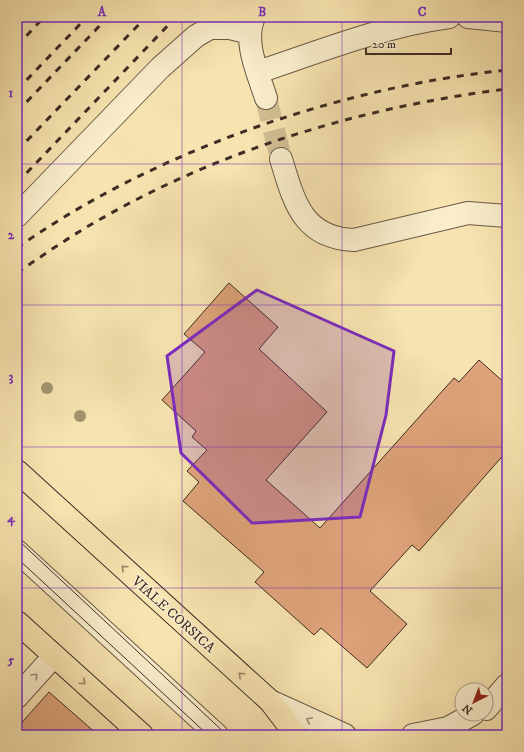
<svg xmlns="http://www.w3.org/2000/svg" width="524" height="752" viewBox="0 0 524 752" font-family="'IM FELL DW Pica',serif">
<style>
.building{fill:#dfa37a;stroke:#3d2c24}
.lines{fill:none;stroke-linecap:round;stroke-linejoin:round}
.minor-tunnel{stroke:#d1be93;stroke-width:22;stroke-dasharray:22 11;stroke-linecap:butt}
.minor-casing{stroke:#6b5a47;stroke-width:24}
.major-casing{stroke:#3d2c24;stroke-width:24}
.minor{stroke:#f9edcb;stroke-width:22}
.major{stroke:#f6e3af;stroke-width:22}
.tram{stroke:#3d2c24;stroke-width:1}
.rail{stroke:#3d2c24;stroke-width:3;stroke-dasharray:7 7;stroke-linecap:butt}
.tree{fill:#a29370}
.oneway{stroke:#9a886a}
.oneway2{stroke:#9b8c78}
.marked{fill:#7b2cbf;fill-opacity:0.2;stroke:#7b2cbf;stroke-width:3;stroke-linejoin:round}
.grid{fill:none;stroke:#7b2cbf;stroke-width:1;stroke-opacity:0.55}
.labels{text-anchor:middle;stroke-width:3;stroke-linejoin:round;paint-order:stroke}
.street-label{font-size:14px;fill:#3d2c24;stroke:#f9edcb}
.neatline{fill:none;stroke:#7b2cbf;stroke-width:1.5}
.grid-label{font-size:13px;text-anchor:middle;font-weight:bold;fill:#7b2cbf}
</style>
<rect width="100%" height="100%" fill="#f6e3af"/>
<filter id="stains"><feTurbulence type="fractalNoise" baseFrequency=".005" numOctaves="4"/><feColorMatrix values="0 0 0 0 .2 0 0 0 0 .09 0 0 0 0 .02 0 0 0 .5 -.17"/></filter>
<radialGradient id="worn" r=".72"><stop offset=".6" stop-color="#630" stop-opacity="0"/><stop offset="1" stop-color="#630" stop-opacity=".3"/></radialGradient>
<!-- building -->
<path class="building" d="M 229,283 L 278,327 L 259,349 L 327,412 L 266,480 L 320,528 L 454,378 L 459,382 L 479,360 L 507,385 L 507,451 L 419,551 L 412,545 L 370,591 L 407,624 L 367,668 L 321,628 L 314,635 L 255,582 L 264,572 L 183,501 L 199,482 L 187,471 L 207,450 L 192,437 L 196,431 L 162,400 L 205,352 L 184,334 Z
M 49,692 L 98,735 L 17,735 L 17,728 Z"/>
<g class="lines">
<!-- minor-tunnel -->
<path class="minor-tunnel" d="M 266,98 L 281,159"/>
<defs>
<path id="minor" d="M 254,17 C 243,42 258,73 266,98
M 468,17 L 507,21
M 258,72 C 321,51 383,26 449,17
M 281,159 C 294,201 302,238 354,240 L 468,213 L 507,216
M 17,216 L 160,68 L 196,36 L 210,28 L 230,28 L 250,33
M 17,551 L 217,735
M 17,697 L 54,656
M 270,701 L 345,735
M 486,709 L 507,685
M 413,735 L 448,728 L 473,714"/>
<path id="major" d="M 17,471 L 270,701 L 296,735
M 17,622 L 142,735"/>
</defs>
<!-- minor casing -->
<use href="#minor" class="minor-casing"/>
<!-- major casing -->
<use href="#major" class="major-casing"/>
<!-- minor -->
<use href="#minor" class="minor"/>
<!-- major -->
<use href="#major" class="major"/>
<!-- tram -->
<path class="tram" d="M 17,539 L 227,735
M 17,558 L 208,735"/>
<!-- rail -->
<path class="rail" d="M 17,23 L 23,17
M 17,46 L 44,17
M 17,90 L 87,17
M 17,112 L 108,17
M 17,151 L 146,17
M 17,183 L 176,17
M 17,248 C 154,151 340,87 507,70
M 17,273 C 46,253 75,233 106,216 C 228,147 368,106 507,89"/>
</g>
<!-- trees -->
<g class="tree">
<circle cx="47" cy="388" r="6"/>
<circle cx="80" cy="416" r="6"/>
</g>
<!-- one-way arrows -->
<defs><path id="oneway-chevron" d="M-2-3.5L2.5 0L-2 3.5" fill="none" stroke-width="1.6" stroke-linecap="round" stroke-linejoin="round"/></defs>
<g class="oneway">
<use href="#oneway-chevron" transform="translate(124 568) rotate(-138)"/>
<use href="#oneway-chevron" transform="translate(241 675) rotate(-138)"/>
<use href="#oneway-chevron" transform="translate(83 682) rotate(42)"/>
</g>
<g class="oneway2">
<use href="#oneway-chevron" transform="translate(35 676) rotate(-47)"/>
<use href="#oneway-chevron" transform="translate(309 720) rotate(-155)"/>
</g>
<!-- marked area -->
<path class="marked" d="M 257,290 L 394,351 L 386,415 L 360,517 L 252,523 L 181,453 L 167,356 Z"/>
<!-- grid -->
<path class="grid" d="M 182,17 L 182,735M 342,17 L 342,735M 17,164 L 507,164M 17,305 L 507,305M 17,447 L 507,447M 17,588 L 507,588"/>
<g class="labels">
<!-- street labels -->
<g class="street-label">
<text transform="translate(174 614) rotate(42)" y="5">VIALE CORSICA</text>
</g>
</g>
<!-- margin -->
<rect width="524" height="752" fill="none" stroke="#f6e3af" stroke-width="44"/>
<!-- north arrow -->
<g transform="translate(474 702) rotate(222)"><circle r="19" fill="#f9edcb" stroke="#aea088"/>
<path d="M0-3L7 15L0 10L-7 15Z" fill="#8f2418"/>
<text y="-6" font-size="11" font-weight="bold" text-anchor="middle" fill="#3d2c24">N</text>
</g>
<!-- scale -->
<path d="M366 48v6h85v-6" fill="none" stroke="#3d2c24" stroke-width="2"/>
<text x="372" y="48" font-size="12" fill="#3d2c24" stroke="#f9edcb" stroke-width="3" paint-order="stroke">20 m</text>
<rect x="22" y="22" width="480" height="708" class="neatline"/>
<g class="grid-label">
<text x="102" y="16">A</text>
<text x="262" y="16">B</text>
<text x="422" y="16">C</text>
<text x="11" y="97">1</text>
<text x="11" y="239">2</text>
<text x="11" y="381">3</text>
<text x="11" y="522">4</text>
<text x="11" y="664">5</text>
</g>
<rect width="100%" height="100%" filter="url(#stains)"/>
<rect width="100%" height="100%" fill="url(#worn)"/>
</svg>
